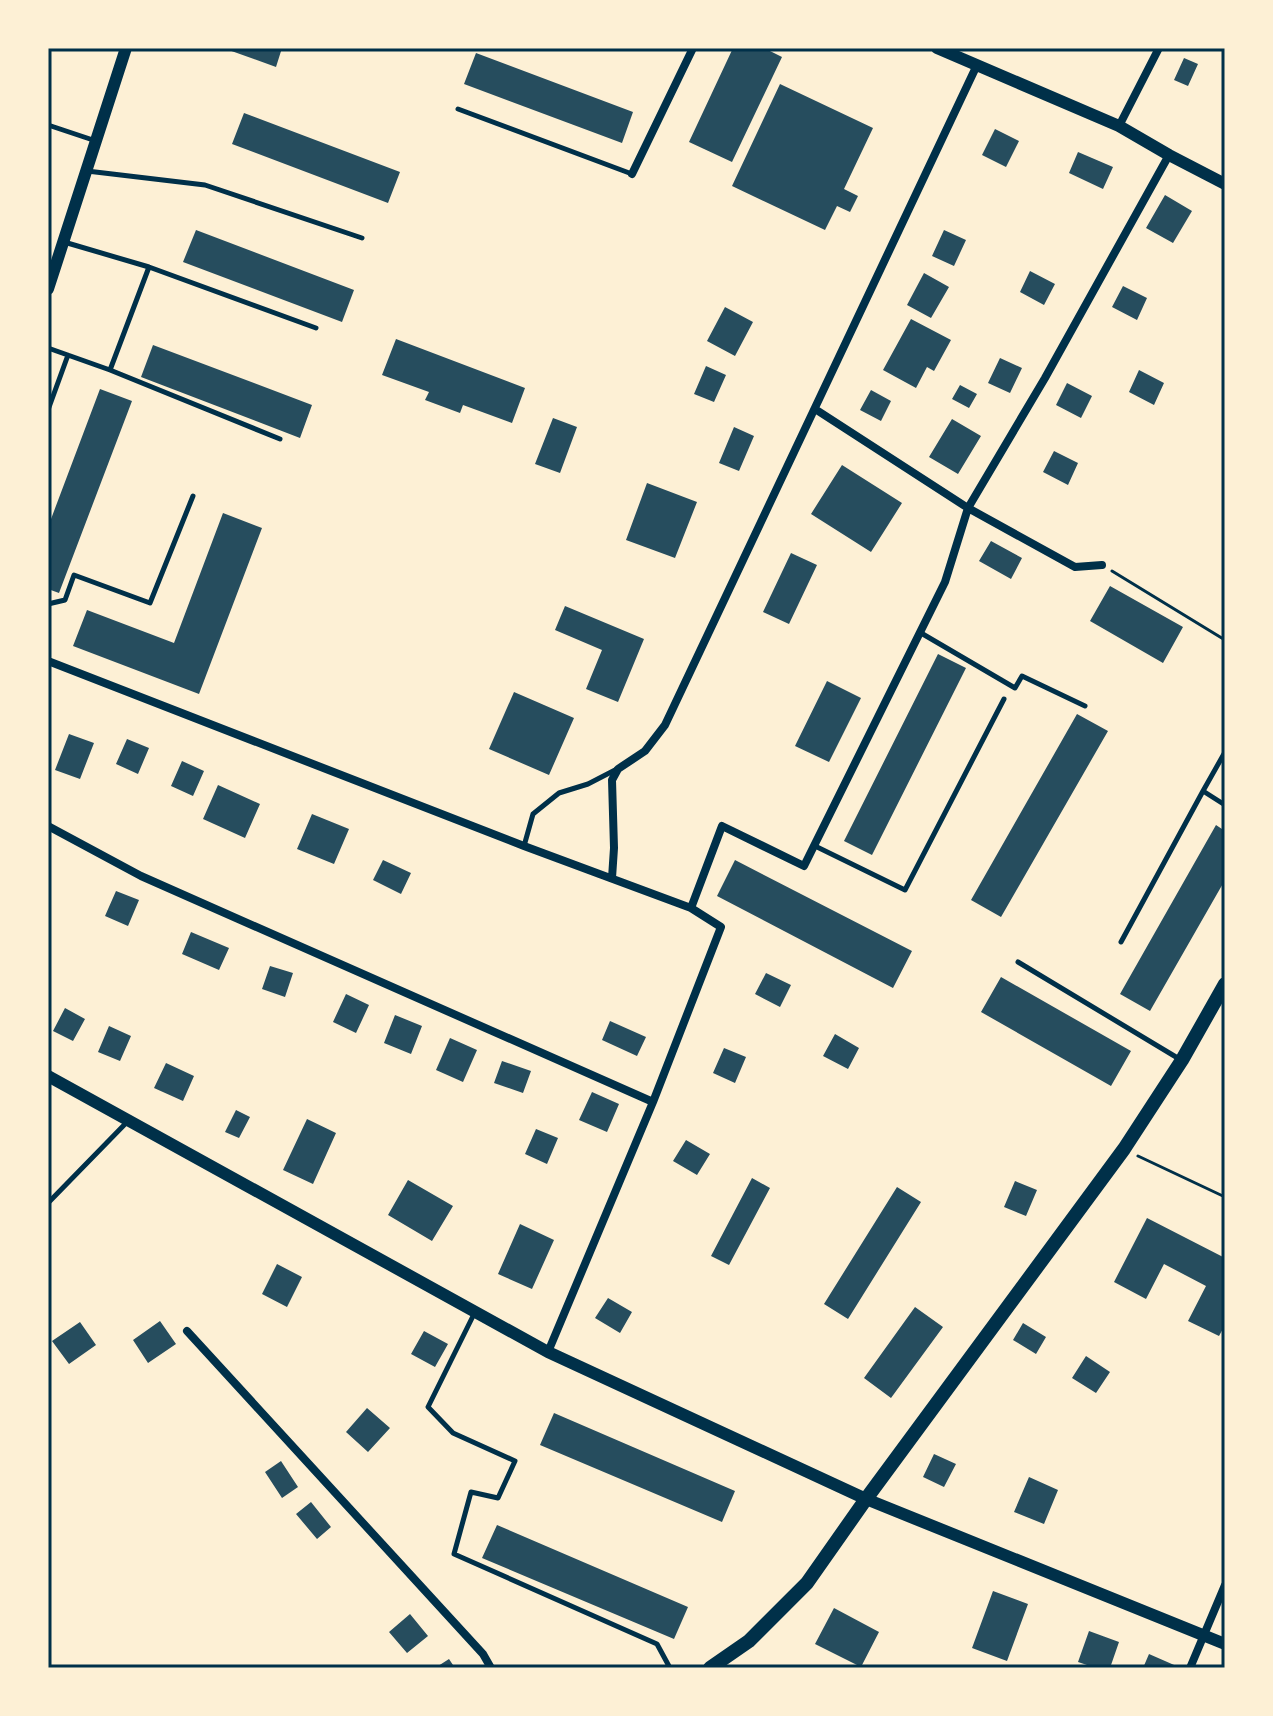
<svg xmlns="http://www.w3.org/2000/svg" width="1273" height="1716" viewBox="0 0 1273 1716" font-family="'Roboto Condensed',sans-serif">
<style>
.building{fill:#264d5e}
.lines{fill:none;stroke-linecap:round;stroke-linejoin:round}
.path{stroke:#003049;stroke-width:3}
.service{stroke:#003049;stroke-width:5}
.minor{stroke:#003049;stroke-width:8}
.tertiary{stroke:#003049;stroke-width:12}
.secondary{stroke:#003049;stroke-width:14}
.neatline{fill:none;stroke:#003049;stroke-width:3}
</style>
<rect width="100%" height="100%" fill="#fdf0d5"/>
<!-- building -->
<path class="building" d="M 223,48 L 282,48 L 276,67 Z
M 733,48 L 764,48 L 782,57 L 732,162 L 689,142 Z
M 476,53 L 633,112 L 622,143 L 464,84 Z
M 1184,58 L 1198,64 L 1188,86 L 1174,80 Z
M 780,84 L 873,128 L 844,189 L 858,196 L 850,212 L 837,206 L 825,230 L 732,186 Z
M 244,113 L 400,172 L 388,203 L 232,144 Z
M 995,129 L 1019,141 L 1006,167 L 982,155 Z
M 1078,152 L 1113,167 L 1103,189 L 1069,173 Z
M 1165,195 L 1192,211 L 1173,243 L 1146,228 Z
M 196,230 L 354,290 L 342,322 L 183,262 Z
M 944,230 L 966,240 L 954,266 L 932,256 Z
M 1030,271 L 1055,284 L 1044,305 L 1020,292 Z
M 924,273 L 949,287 L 931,318 L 907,305 Z
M 1123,286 L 1147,298 L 1137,320 L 1112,307 Z
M 725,307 L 753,322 L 735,356 L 707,341 Z
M 911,319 L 951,340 L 934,371 L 927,367 L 916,388 L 883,370 Z
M 396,339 L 525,388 L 512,423 L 463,405 L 460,413 L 425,400 L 429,392 L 382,375 Z
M 153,345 L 312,405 L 300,438 L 141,377 Z
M 1000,358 L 1022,368 L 1010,393 L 988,383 Z
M 706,366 L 726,375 L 714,402 L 694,394 Z
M 1139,370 L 1164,383 L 1154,405 L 1129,392 Z
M 1067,383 L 1092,396 L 1081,418 L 1056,405 Z
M 960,385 L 977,394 L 969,408 L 952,399 Z
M 100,389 L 132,401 L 59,593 L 48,589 L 48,527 Z
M 871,390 L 891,401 L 881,421 L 860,410 Z
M 553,418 L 577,427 L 560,473 L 535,464 Z
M 952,419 L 981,436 L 958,474 L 929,457 Z
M 734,427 L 754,436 L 739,471 L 719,463 Z
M 1054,451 L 1078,463 L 1068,485 L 1043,472 Z
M 842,465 L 902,503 L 871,552 L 811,514 Z
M 647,483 L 697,502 L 675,558 L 626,540 Z
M 223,513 L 262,528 L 199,694 L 73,646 L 87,610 L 174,643 Z
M 991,541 L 1022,558 L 1011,579 L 979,561 Z
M 791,553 L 817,565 L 789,624 L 763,612 Z
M 1110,586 L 1183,627 L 1163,663 L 1090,621 Z
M 565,606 L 644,639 L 618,702 L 586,689 L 602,650 L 555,630 Z
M 938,654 L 966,668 L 872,855 L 844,841 Z
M 827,681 L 861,698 L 829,762 L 795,746 Z
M 514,692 L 574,718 L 549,775 L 489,749 Z
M 1077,714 L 1108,731 L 1001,917 L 971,900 Z
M 69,734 L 94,743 L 80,779 L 55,770 Z
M 127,739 L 149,748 L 138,774 L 116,764 Z
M 182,761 L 204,771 L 193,796 L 171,786 Z
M 218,785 L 260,804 L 245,838 L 203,819 Z
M 312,814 L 349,829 L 334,864 L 297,849 Z
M 1216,825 L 1225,831 L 1225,880 L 1150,1011 L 1120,994 Z
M 383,860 L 411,873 L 401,894 L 373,880 Z
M 735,860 L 912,951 L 893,988 L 717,896 Z
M 116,891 L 139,900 L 128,926 L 105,916 Z
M 191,932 L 229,948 L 219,970 L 182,954 Z
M 270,966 L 293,973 L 285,997 L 262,989 Z
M 766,973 L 791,985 L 780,1007 L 755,994 Z
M 1001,977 L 1131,1051 L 1111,1086 L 981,1012 Z
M 346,994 L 369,1005 L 356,1033 L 333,1022 Z
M 65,1008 L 85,1019 L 73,1041 L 53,1031 Z
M 395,1015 L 422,1026 L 411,1054 L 384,1043 Z
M 610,1021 L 646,1037 L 637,1056 L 602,1040 Z
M 109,1026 L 131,1036 L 120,1061 L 98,1052 Z
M 835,1034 L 859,1048 L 848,1069 L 823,1056 Z
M 450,1038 L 477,1050 L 463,1082 L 436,1070 Z
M 724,1048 L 746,1057 L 735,1083 L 713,1073 Z
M 502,1061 L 531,1071 L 523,1093 L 494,1083 Z
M 166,1063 L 194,1076 L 183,1101 L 154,1088 Z
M 592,1092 L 619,1104 L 607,1132 L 579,1120 Z
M 236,1110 L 250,1117 L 239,1138 L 225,1132 Z
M 307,1119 L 336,1133 L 313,1184 L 283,1170 Z
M 536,1129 L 558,1138 L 547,1164 L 525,1154 Z
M 686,1140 L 710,1154 L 697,1175 L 673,1161 Z
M 752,1178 L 770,1188 L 729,1265 L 711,1256 Z
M 408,1180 L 453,1206 L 432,1241 L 388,1215 Z
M 1015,1181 L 1037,1190 L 1026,1216 L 1004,1207 Z
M 897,1187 L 921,1202 L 848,1319 L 824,1304 Z
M 1147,1218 L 1225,1258 L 1225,1325 L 1219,1336 L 1188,1321 L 1206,1286 L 1164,1264 L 1146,1299 L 1114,1282 Z
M 520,1224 L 554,1240 L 532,1289 L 498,1274 Z
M 277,1264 L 302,1277 L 287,1307 L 262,1294 Z
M 608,1298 L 632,1312 L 620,1333 L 595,1318 Z
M 915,1307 L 943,1327 L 891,1398 L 864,1378 Z
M 160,1321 L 176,1344 L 148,1363 L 133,1340 Z
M 80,1322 L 96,1345 L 69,1364 L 52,1341 Z
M 1023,1323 L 1046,1337 L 1036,1354 L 1013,1340 Z
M 424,1331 L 448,1344 L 435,1367 L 411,1354 Z
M 1086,1356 L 1110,1372 L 1096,1393 L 1072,1378 Z
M 367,1408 L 390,1428 L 368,1452 L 346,1432 Z
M 554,1413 L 735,1491 L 722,1522 L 540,1445 Z
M 934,1454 L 956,1464 L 944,1487 L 923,1477 Z
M 281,1461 L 298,1487 L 282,1498 L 265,1472 Z
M 1029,1477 L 1058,1490 L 1044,1524 L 1014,1512 Z
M 311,1502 L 331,1527 L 317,1539 L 296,1514 Z
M 497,1525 L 688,1607 L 674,1639 L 482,1558 Z
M 993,1591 L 1028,1604 L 1007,1661 L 972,1648 Z
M 834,1608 L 879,1632 L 861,1667 L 815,1644 Z
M 410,1614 L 428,1636 L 407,1653 L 389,1632 Z
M 1089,1631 L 1119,1642 L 1110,1668 L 1096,1668 L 1078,1662 Z
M 1149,1654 L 1181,1668 L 1143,1668 Z
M 449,1659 L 455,1668 L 435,1668 Z"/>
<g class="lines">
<!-- path -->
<path class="path" d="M 1112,571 L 1225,640
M 1138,1156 L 1225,1197"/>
<!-- service -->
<path class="service" d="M 458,109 L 632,174
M 48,125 L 96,141
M 87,171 L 205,185 L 362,238
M 149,267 L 316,328
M 48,348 L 110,370 L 149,267 L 64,242
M 110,370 L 280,439
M 48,410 L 68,355
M 48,604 L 65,600 L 74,575 L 150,603 L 193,496
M 921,633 L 1015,688 L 1022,676 L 1085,706
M 1225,752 L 1203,791 L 1225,805
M 524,846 L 533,814 L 559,793 L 588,784 L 617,769
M 815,846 L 905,890 L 1004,699
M 1121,942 L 1203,791
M 1018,962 L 1181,1060
M 48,1203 L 128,1121
M 475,1312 L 428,1407 L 453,1433 L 515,1461 L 498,1498 L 471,1492 L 454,1554 L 657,1644 L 670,1668"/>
<!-- minor -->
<path class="minor" d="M 1119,126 L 1159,48
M 632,174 L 693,48
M 815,409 L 968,508 L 1075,567 L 1102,565
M 48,661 L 524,846 L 691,908
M 48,826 L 141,876 L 653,1102
M 612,878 L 614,848 L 612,780 L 618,769 L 645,751 L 665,725 L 977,65
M 187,1331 L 483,1654 L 491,1668
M 548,1352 L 653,1102 L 721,927 L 691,908 L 722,826 L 804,866 L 945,582 L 968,508 L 1045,378 L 1169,155
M 1190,1668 L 1225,1585"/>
<!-- tertiary -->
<path class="tertiary" d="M 937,48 L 1119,126 L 1169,155 L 1225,184
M 48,289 L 126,48
M 48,1076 L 548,1352 L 866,1499 L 1225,1644"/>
<!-- secondary -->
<path class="secondary" d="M 710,1668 L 749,1641 L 807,1583 L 866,1499 L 1124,1149 L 1182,1060 L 1225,984"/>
</g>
<!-- border -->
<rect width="1273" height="1716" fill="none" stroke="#fdf0d5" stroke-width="100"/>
<rect x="50" y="50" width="1173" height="1616" class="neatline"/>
</svg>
